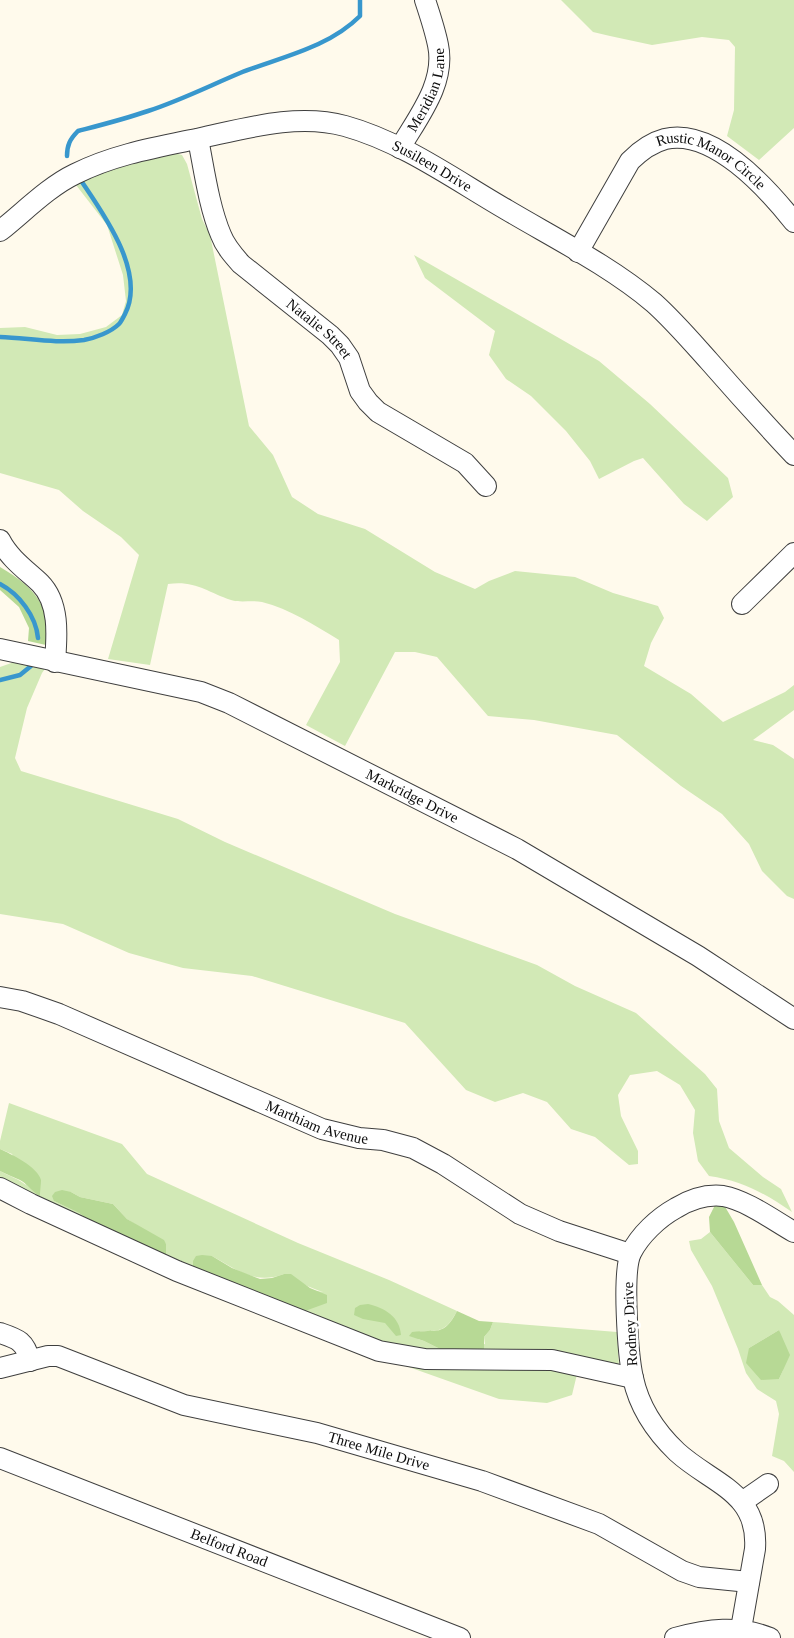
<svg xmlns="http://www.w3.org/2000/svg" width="794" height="1638" viewBox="0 0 794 1638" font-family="'Times New Roman',serif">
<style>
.green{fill:#d2e9b6;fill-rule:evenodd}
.forest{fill:#b7d995}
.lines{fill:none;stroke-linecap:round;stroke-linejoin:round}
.stream{stroke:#3897cd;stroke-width:4.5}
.minor-casing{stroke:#3f3f3f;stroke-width:22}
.minor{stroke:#fff;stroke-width:20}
.labels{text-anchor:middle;stroke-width:5;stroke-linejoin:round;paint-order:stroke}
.street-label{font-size:15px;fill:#0c0c0c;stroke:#fff}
</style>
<rect width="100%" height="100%" fill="#fffaec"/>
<!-- green -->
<path class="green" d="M 561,0 L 794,0 L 794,128 L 759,160 L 727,136 L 734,110 L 735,47 L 729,40 L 702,37 L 652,45 L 610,36 L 593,32 Z
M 174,153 L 182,155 L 187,164 L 202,219 L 210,235 L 249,426 L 273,455 L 292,497 L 318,514 L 365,529 L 435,572 L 475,589 L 489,581 L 515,571 L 575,577 L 613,593 L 658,606 L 664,618 L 651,643 L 644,666 L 691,694 L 723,722 L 785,692 L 794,685 L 794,710 L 753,740 L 773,745 L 794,759 L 794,899 L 787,896 L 762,871 L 749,844 L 722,814 L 681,786 L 617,735 L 534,720 L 488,716 L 437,657 L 415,652 L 395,652 L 345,746 L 306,725 L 340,662 L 339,640 C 314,625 290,609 262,602 C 252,600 240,603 231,600 C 207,592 195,580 168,584 L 150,665 L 108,659 L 139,555 L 121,537 L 83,511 L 59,490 L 0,473 L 0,328 L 25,327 L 57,335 L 80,334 L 106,327 L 122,315 L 126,301 L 123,275 L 107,225 L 76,185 L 92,175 Z
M 414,255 L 599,361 L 650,404 L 728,478 L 733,497 L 707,521 L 684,504 L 643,458 L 634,461 L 599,479 L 590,461 L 566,431 L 531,396 L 506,379 L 489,355 L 495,331 L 425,278 Z
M 20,660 L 47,666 L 42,673 L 27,708 L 15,758 L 21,771 L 178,819 L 225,842 L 395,914 L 537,965 L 575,986 L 636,1013 L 705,1074 L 717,1089 L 719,1121 L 729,1148 L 763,1177 L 781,1189 L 792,1212 C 764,1193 743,1181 709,1176 L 698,1161 L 693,1133 L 695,1110 L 680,1085 L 657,1071 L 630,1075 L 618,1095 L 621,1116 L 638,1151 L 638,1164 L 629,1165 L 595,1137 L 571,1129 L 547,1102 L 523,1093 L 495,1102 L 466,1090 L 405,1023 L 252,976 L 183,968 L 129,953 L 63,924 L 0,914 L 0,667 Z
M 9,1103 L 122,1144 L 147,1174 L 298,1243 L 389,1280 L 457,1311 C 447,1330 441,1332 420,1331 L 418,1339 L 424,1341 L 444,1351 L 485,1344 L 484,1337 L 490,1330 L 493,1322 L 617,1332 L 619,1366 L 578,1370 L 572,1395 L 547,1403 L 499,1399 L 355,1348 L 0,1192 L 0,1171 C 9,1176 19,1179 26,1185 L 12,1154 L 0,1149 L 0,1141 ZM 71,1192 L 80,1197 L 113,1204 L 127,1219 L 166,1244 L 165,1249 L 94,1224 L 79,1213 L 54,1201 ZM 212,1256 C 237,1270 255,1285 284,1274 C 297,1280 309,1288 323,1292 L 193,1270 Z
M 710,1232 L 753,1285 L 762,1285 L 770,1297 L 778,1301 L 794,1315 L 794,1472 L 784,1461 L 772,1456 L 779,1414 L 776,1401 L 757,1389 L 746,1373 L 738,1349 L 712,1286 L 691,1250 L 689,1241 L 701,1239 ZM 779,1330 L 783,1370 L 779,1379 L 749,1348 Z"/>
<!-- forest -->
<path class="forest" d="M 0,567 C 39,590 45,604 55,647 L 28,641 L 29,628 L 19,607 L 0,590 Z
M 0,1149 C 11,1154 38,1167 41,1180 C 41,1184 40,1191 40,1196 C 32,1192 27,1183 20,1180 C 13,1177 6,1174 0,1171 Z
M 62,1190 L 71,1192 L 80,1197 L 113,1204 L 127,1219 L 164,1240 L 166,1244 L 166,1256 L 94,1224 L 79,1213 L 54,1201 L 52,1196 L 55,1192 Z
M 716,1203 L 724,1205 L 734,1222 L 762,1285 L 753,1285 L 710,1232 L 709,1217 Z
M 202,1255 L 212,1256 L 232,1268 L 260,1279 L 272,1278 L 284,1274 L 291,1274 L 310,1288 L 327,1295 L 327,1303 L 305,1311 L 193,1270 L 193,1261 L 196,1256 Z
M 368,1304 C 385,1308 400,1317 401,1335 L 396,1336 L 385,1323 L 363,1319 L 354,1315 L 355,1308 L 360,1305 Z
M 457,1311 L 479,1321 L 493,1322 L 490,1330 L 484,1337 L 484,1354 L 444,1351 L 424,1341 L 409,1336 L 412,1332 C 437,1329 444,1337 457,1311 Z
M 779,1330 L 790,1355 L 779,1379 L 761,1380 L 746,1363 L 749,1348 Z"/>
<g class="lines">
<!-- stream -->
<path class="stream" d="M 67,156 C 67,145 70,139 78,131 C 101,125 125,119 148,111 C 179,101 209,86 240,73 C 281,57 328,48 360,16 L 360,0
M 0,337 C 28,338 56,344 84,340 C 95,338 111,332 119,324 C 121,322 123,318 125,314 C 146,273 105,216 82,182
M 0,584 C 19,594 36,616 38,638
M 0,680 L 20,675 L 31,666"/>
<defs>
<g id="minor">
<path id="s1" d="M 198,139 C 204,169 209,207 221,235 C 225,246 233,255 241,264 L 330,335 L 340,345 L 349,358 L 360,391 L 368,402 L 378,412 L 465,463 L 486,486"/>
<path id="s2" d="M 400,148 C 418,117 446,83 438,45 C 435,30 430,15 425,0"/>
<path id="s3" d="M 0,231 C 24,212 48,187 75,174 C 115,154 158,147 201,138 C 247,128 298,113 345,126 C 403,142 455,180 507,210 C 556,239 610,266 654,303 C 674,321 691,341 709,361 C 737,393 765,424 794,455"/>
<path id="s4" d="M 578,252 L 630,161 C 640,151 650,143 665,139 C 713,128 767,188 794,222"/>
<path d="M 0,540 C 9,558 26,570 40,583 C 60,603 57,636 55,662"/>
<path d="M 742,604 L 794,553"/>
<path id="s5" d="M 0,649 L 201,692 L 229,703 L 517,849 L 698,956 L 794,1019"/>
<path id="s6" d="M 0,997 L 22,1001 L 59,1014 L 322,1129 L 359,1138 L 383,1140 L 413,1148 L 443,1164 L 520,1214 L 559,1231 L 630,1254"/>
<path d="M 0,1188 L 31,1204 L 177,1271 L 379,1351 L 425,1359 L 552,1360 L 633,1378"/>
<path d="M 0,1333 C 18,1339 25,1341 30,1361"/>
<path id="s7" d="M 0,1368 L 48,1356 L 58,1356 L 184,1405 L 317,1433 L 482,1481 L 599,1524 L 682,1571 L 699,1577 L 749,1582"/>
<path id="s8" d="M 0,1458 L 460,1638"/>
<path d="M 742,1502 L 768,1484"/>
<path d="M 741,1629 L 755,1549 C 759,1492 712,1484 677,1452 C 656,1432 639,1406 633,1378 C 628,1356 622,1272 631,1253 C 640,1235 658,1218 676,1208 C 691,1199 706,1194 723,1196 C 746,1200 773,1220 794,1232"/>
<path d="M 675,1638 C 708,1629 738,1625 770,1638"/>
</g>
</defs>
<!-- minor casing -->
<use href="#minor" class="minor-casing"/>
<!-- minor -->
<use href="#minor" class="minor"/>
</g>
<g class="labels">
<!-- street labels -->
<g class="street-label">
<text dy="5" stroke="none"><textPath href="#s2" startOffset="65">Meridian Lane</textPath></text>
<text dy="5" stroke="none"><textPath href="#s3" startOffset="468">Susileen Drive</textPath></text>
<text dy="5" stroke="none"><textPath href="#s4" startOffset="199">Rustic Manor Circle</textPath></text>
<text dy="5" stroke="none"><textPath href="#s1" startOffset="236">Natalie Street</textPath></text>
<text dy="5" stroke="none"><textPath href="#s5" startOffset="441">Markridge Drive</textPath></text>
<text dy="5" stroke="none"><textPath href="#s6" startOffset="342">Marthiam Avenue</textPath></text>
<text transform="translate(630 1324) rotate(-93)" y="5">Rodney Drive</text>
<text dy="5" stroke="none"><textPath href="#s7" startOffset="395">Three Mile Drive</textPath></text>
<text dy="5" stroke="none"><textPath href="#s8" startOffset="246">Belford Road</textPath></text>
</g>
</g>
</svg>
